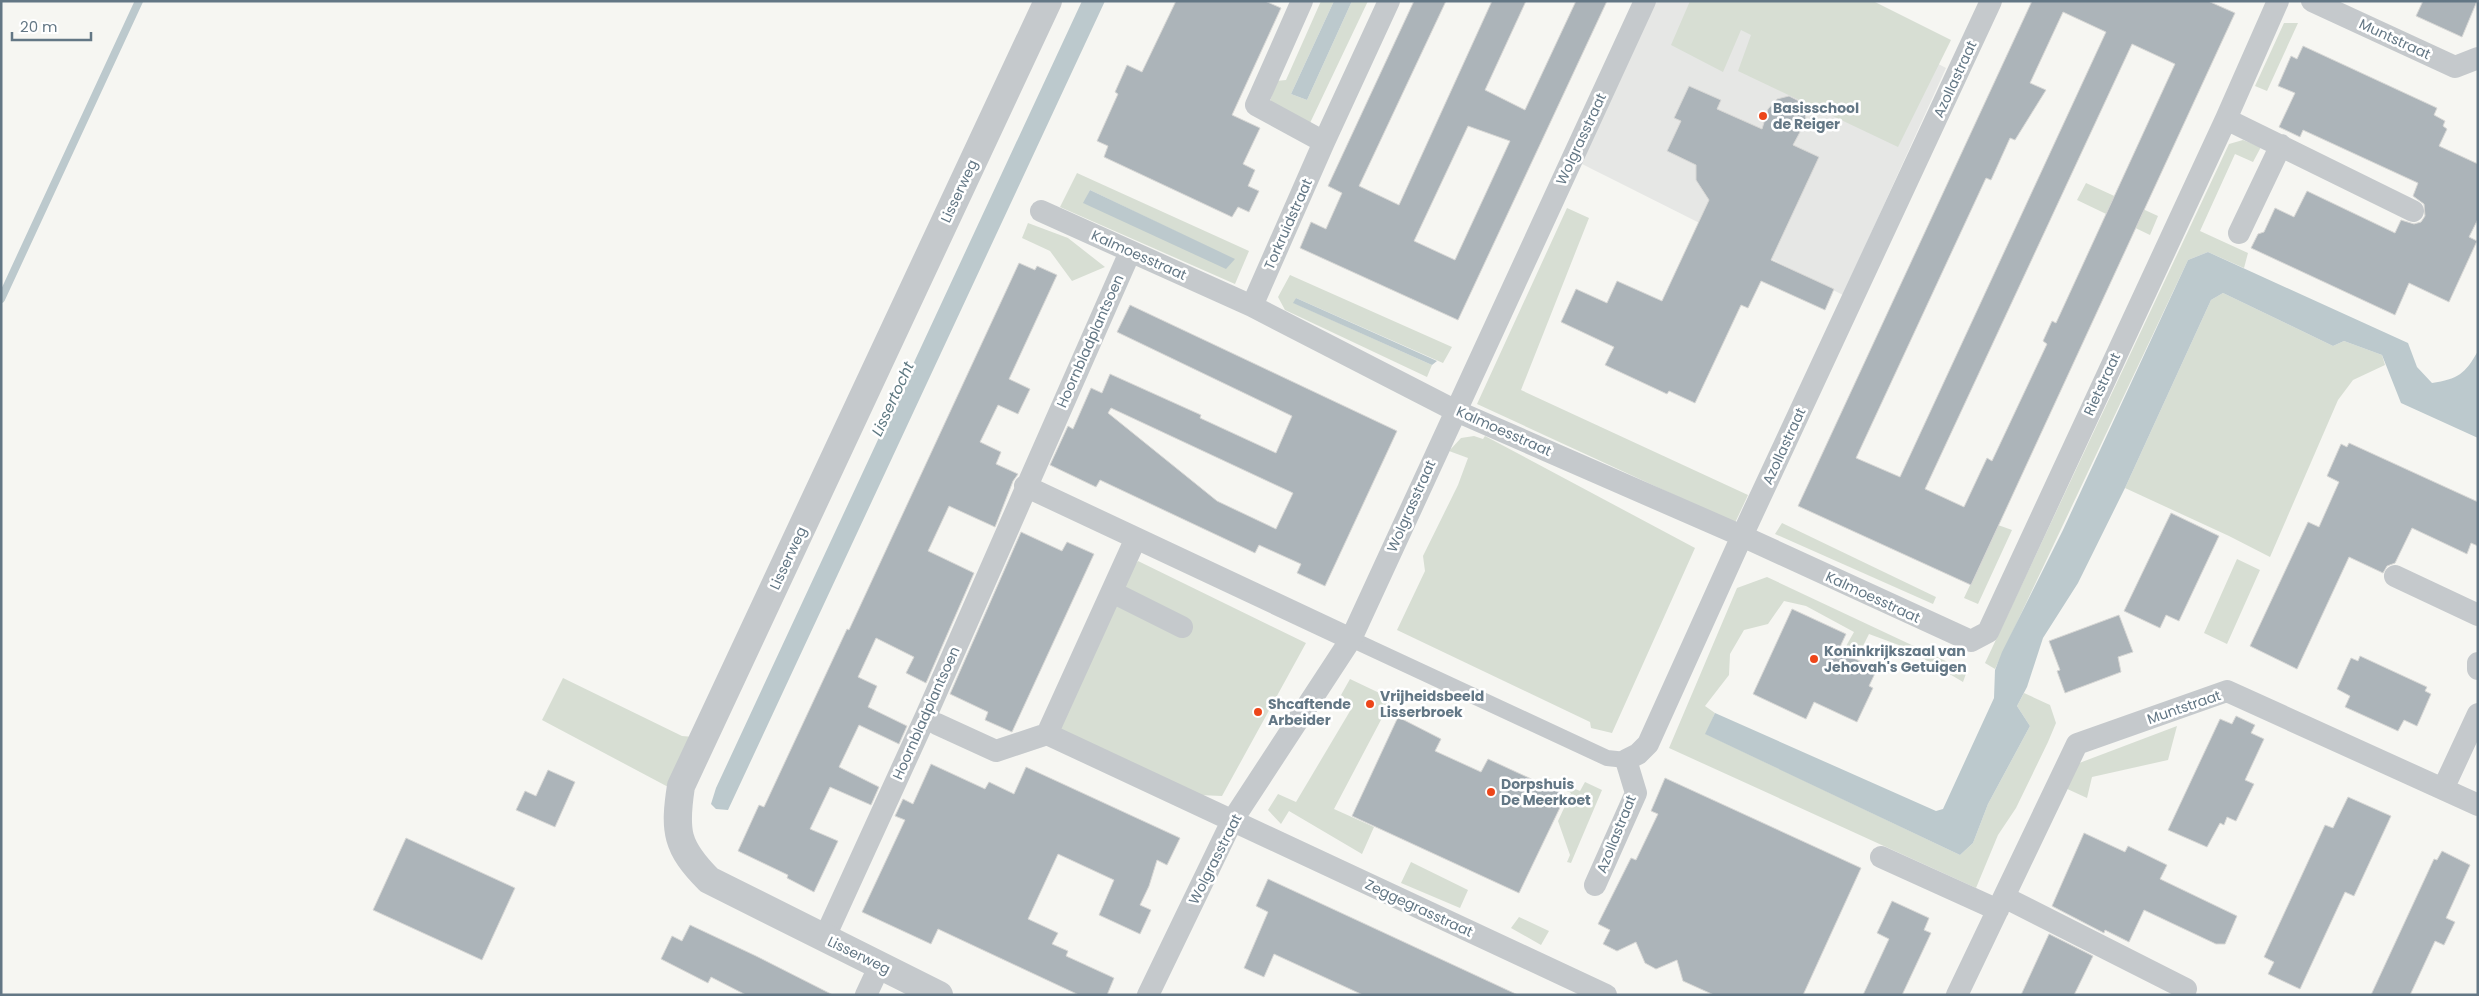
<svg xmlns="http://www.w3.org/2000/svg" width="2479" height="996" viewBox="0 0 2479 996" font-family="Poppins,sans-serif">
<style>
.built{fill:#e6e7e5}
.green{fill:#d7ded3;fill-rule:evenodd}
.water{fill:#bcc9cd}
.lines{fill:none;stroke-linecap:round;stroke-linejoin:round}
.stream{stroke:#bcc9cd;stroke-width:8}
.building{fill:#acb4b9;stroke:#d7d7d5;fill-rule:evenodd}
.pedestrian{stroke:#c5c9cc;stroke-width:16}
.minor{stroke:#c5c9cc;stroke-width:22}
.tertiary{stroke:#c5c9cc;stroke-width:28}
.poi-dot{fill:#ed461a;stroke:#fff;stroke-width:2}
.labels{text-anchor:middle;stroke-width:5;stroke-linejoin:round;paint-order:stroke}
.street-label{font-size:14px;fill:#637785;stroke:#fff}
.poi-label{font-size:14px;font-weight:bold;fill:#637785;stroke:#fff;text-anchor:start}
.water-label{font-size:15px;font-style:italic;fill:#5f7982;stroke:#fff}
</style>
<rect width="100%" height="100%" fill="#f6f6f2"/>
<!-- built -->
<path class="built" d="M 1654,1 L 1818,1 L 1946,68 L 1843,295 L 1580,163 Z"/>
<!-- green -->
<path class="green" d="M 1321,1 L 1334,1 L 1291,94 L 1307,100 L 1352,1 L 1368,1 L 1310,123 L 1270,102 L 1276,81 L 1286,80 Z
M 1690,1 L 1873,1 L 1951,40 L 1898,147 L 1738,71 L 1751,35 L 1741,30 L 1723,72 L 1671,45 Z
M 2284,23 L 2298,23 L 2267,91 L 2255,86 Z
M 2243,140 L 2261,147 L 2253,162 L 2235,154 L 2200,231 L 2248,253 L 2244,268 L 2208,252 L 2188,260 L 1995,669 L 1985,663 L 2229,144 Z
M 1077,173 L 1249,251 L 1235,284 L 1060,207 ZM 1090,190 L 1235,260 L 1084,203 Z
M 2086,183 L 2158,216 L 2150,235 L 2077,200 Z
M 1567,208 L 1589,218 L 1521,390 L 1748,495 L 1735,523 L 1477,404 Z
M 1028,223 L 1068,238 L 1105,267 L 1072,281 L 1050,251 L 1022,238 Z
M 1290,275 L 1452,347 L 1443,363 L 1296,298 L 1294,303 L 1432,365 L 1427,377 L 1285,310 L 1278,297 Z
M 2223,293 L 2333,346 L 2344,341 L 2382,355 L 2385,365 L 2353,380 L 2338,400 L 2270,557 L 2229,536 L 2125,488 L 2211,300 Z
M 1474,436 L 1483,439 L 1485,436 L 1695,548 L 1612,733 L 1591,728 L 1590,722 L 1397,630 L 1425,571 L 1423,556 L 1458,485 L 1468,458 L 1449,451 L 1461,438 Z
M 1782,523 L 1936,597 L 1933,604 L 1775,534 Z
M 1998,525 L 2012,530 L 1978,604 L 1964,598 Z
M 2237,559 L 2260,570 L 2227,644 L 2204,633 Z
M 1138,561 L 1306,643 L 1222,796 L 1199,795 L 1059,729 L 1132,569 Z
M 1767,577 L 1967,671 L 1963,682 L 1904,647 L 1869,634 L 1859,654 L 1845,648 L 1854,632 L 1806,606 L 1784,601 L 1768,624 L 1744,630 L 1730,654 L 1729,675 L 1705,706 L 1715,713 L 1706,734 L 1960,855 L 1973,843 L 1988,804 L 2030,726 L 2017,706 L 2024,693 L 2050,705 L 2056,723 L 2048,742 L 2016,808 L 1998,835 L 1976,888 L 1669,748 L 1737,588 Z
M 563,678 L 682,736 L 694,737 L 672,789 L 542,720 Z
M 1350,679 L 1392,699 L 1334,809 L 1374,827 L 1362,854 L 1289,811 L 1281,824 L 1268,810 L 1278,794 L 1296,802 L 1353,706 L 1341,695 Z
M 2177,726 L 2168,760 L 2092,777 L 2087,798 L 2063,787 L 2074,765 Z
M 1544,776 L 1580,791 L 1585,782 L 1602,790 L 1571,863 L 1567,862 L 1570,855 L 1558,821 L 1571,793 L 1544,779 Z
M 1411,862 L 1468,890 L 1460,908 L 1401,883 Z
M 1519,917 L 1549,931 L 1541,945 L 1511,928 Z"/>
<!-- water -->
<path class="water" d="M 1082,1 L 1105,1 L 728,810 L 716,809 L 711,804 L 716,788 Z
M 1334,1 L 1352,1 L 1307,100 L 1291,94 Z
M 1090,190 L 1235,259 L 1226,269 L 1083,203 Z
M 2208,252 L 2408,343 L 2417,367 L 2432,383 C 2458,379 2465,374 2478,351 L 2478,438 L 2401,403 L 2382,355 L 2344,341 L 2333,346 L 2223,293 L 2211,300 L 2125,488 L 2078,583 L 2043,638 L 2027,687 L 2017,706 L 2030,726 L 1988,804 L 1973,843 L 1960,855 L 1705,734 L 1715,713 L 1936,811 L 1943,809 L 1994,698 L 1995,670 L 2002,652 L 2063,530 L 2188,260 Z
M 1296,298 L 1437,361 L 1432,365 L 1293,303 Z"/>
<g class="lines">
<!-- stream -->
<path class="stream" d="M 1,299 L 139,1"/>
</g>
<!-- building -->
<path class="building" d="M 1176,1 L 1265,1 L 1281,8 L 1232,115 L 1260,128 L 1243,164 L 1255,170 L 1248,186 L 1259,191 L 1249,212 L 1238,207 L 1232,217 L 1104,157 L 1108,146 L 1097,141 L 1118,94 L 1115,92 L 1127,65 L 1142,72 Z
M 1414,1 L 1446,1 L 1359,186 L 1399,205 L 1492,1 L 1526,1 L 1485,90 L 1525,110 L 1576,1 L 1607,1 L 1458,320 L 1300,248 L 1311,222 L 1326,229 L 1342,193 L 1328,186 ZM 1468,126 L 1510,141 L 1455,260 L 1414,241 Z
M 2032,1 L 2208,1 L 2235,13 L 1971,585 L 1798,506 ZM 2063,12 L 2106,32 L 1900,477 L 1856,458 L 1986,178 L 1991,180 L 2010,138 L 2015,140 L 2046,90 L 2030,83 ZM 2132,44 L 2175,64 L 2056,323 L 2052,321 L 2043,341 L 2047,344 L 1992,461 L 1987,458 L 1964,507 L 1925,489 Z
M 2423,1 L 2477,1 L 2462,37 L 2416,16 Z
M 2303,46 L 2437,108 L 2434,115 L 2445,121 L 2443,126 L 2447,129 L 2439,146 L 2478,164 L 2478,219 L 2469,237 L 2477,241 L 2449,302 L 2409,283 L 2395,315 L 2251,248 L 2258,234 L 2264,232 L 2275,208 L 2294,217 L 2307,191 L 2395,233 L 2401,220 L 2414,224 L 2421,222 L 2425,216 L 2424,204 L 2413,196 L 2418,183 L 2303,130 L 2300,137 L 2279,127 L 2295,93 L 2278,86 L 2291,56 L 2297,59 Z
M 1689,86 L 1721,100 L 1717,109 L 1762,129 L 1768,109 L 1777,99 L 1789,96 L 1801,102 L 1805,109 L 1806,121 L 1793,145 L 1819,157 L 1771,260 L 1834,289 L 1825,310 L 1761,281 L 1748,308 L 1741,305 L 1695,403 L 1669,391 L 1667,394 L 1605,365 L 1614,347 L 1561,322 L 1576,289 L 1607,303 L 1617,281 L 1662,301 L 1709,200 L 1696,180 L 1696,165 L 1667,151 L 1681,121 L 1674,118 Z
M 1019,263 L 1035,270 L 1037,266 L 1057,275 L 1009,379 L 1030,389 L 1018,414 L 998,405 L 980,442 L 1001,452 L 996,464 L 1018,474 L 1013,481 L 995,527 L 949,506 L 928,551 L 974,573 L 926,683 L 906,673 L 914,657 L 876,638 L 858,677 L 877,686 L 868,707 L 907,726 L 899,744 L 859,725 L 839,767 L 879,787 L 871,805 L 830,787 L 810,829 L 838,841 L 814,892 L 787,878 L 788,875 L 738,851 L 759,805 L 764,807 L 847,629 L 849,630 Z
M 1130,305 L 1397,431 L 1325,586 L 1297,573 L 1301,564 L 1259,545 L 1255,553 L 1100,480 L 1096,487 L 1050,465 L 1068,426 L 1073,429 L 1091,388 L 1102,393 L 1110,374 L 1201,415 L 1200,418 L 1276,453 L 1292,416 L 1117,332 ZM 1111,408 L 1293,493 L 1276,529 L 1217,501 L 1108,413 Z
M 2349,443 L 2478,502 L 2478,546 L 2471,543 L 2467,554 L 2412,528 L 2395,563 L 2387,566 L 2383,573 L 2349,557 L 2297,669 L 2250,646 L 2308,522 L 2319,527 L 2339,482 L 2327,476 L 2341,444 L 2347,447 Z
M 2171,513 L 2219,536 L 2179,621 L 2166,615 L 2160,628 L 2124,611 Z
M 1021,532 L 1062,551 L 1067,542 L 1094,554 L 1012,732 L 985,720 L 988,712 L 950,694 Z
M 1792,609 L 1846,634 L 1838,651 L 1877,669 L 1869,686 L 1873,688 L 1857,722 L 1814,702 L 1806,719 L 1753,694 Z
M 2119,615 L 2133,652 L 2118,657 L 2121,672 L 2065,693 L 2057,671 L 2060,670 L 2049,641 Z
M 2360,656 L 2427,687 L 2425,691 L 2431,694 L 2417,726 L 2404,720 L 2398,731 L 2345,707 L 2350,696 L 2337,689 L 2351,658 L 2358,661 Z
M 2236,716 L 2255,725 L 2251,733 L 2264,739 L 2245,780 L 2254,784 L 2236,821 L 2227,817 L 2224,825 L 2220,823 L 2207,847 L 2168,830 L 2220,719 L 2232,724 Z
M 1398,717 L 1441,739 L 1435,751 L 1481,772 L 1488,759 L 1566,795 L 1519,893 L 1352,816 Z
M 931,764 L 985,789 L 989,782 L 1014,794 L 1026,767 L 1180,838 L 1167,865 L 1157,860 L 1149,886 L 1140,905 L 1151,910 L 1140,934 L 1099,915 L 1114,880 L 1058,854 L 1028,919 L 1058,933 L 1052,944 L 1068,951 L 1066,956 L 1114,978 L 1107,995 L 1079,995 L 938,929 L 931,944 L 862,912 L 905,820 L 895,816 L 903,799 L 913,804 Z
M 548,770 L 575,782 L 555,827 L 516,810 L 525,791 L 536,796 Z
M 1665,778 L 1861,868 L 1803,995 L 1714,995 L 1683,981 L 1677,960 L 1656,969 L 1645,963 L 1636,942 L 1617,951 L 1603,944 L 1610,930 L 1598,924 L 1631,858 L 1636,860 L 1658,814 L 1651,811 Z
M 2348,797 L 2391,816 L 2354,896 L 2345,892 L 2300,989 L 2268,974 L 2274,962 L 2264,957 L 2325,825 L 2333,828 Z
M 2084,833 L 2125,852 L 2128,846 L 2167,865 L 2160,879 L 2237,916 L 2225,944 L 2216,944 L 2144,910 L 2129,942 L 2105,930 L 2104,933 L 2052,906 Z
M 406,838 L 515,888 L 482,960 L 373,910 Z
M 2442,851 L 2470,865 L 2446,918 L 2455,922 L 2444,945 L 2435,941 L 2410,995 L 2371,995 L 2434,859 L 2437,860 Z
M 1268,879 L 1378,930 L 1518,995 L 1363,995 L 1274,954 L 1264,977 L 1244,968 L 1268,912 L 1256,906 Z
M 1892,901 L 1929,918 L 1924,930 L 1931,933 L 1902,995 L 1863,995 L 1889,939 L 1877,933 Z
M 690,925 L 756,956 L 833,995 L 746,995 L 711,977 L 708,983 L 661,959 L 672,936 L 682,941 Z
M 2049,934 L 2093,956 L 2074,995 L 2021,995 Z"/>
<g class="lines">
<!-- pedestrian -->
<path class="pedestrian" d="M 1351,639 L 1607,758 L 1626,760"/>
<!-- minor -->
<path class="minor" d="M 1302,1 L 1256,105 L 1324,142
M 2312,1 L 2455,67 L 2478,58
M 2226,119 L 2413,211
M 1041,211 L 1252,306 L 1456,411 L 1742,536 L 1971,641 L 1988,632 L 2226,119 L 2278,1
M 2239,233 L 2281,145
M 1252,306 L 1324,142 L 1389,1
M 1025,486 L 1351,639
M 1136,538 L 1047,734 L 1606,995
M 2395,576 L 2478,615
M 1112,592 L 1182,627
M 2478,663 L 2478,669
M 937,724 L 996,751 L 1047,734
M 2443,789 L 2478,714
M 1881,857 L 1998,910
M 1595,885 L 1636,793 L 1626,760 L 1638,754 L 1648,744 L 1742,536 L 1991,1
M 2004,897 L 2186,989
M 824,939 L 925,718 L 1130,252
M 866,995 L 880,965
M 1148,995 L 1232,821 L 1351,639 L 1645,1
M 1957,995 L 2077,744 L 2227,691 L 2478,805"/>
<!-- tertiary -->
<path class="tertiary" d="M 939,995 L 709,880 C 676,847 674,831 681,786 L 1048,1"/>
</g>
<!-- markers -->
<g class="poi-dot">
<circle cx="1763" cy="116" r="5"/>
<circle cx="1814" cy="659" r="5"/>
<circle cx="1370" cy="704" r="5"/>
<circle cx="1258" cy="712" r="5"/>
<circle cx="1491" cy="792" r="5"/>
</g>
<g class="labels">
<!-- street labels -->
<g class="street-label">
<text transform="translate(2395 39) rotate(25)" y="5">Muntstraat</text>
<text transform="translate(1955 79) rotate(-65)" y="5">Azollastraat</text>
<text transform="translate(1581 139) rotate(-65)" y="5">Wolgrasstraat</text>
<text transform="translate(959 191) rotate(-65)" y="5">Lisserweg</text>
<text transform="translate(1288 224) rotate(-66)" y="5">Torkruidstraat</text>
<text transform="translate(1139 255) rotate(24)" y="5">Kalmoesstraat</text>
<text transform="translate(1090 341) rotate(-66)" y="5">Hoornbladplantsoen</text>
<text transform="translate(2102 384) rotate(-65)" y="5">Rietstraat</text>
<text transform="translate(1504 431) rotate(24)" y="5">Kalmoesstraat</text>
<text transform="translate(1784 446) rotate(-65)" y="5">Azollastraat</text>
<text transform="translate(1411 506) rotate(-66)" y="5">Wolgrasstraat</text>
<text transform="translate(788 558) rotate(-65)" y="5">Lisserweg</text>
<text transform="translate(1873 597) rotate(25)" y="5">Kalmoesstraat</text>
<text transform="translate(2184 707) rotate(-19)" y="5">Muntstraat</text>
<text transform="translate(926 713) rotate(-66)" y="5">Hoornbladplantsoen</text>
<text transform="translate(1616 834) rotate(-68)" y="5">Azollastraat</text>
<text transform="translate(1215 859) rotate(-63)" y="5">Wolgrasstraat</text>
<text transform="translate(1419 908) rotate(25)" y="5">Zeggegrasstraat</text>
<text transform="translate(859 955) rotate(26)" y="5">Lisserweg</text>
</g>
<!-- poi labels -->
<g class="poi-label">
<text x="1773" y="113">Basisschool<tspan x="1773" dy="16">de Reiger</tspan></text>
<text x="1824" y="656">Koninkrijkszaal van<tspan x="1824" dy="16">Jehovah's Getuigen</tspan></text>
<text x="1380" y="701">Vrijheidsbeeld<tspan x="1380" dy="16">Lisserbroek</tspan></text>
<text x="1268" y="709">Shcaftende<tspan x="1268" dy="16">Arbeider</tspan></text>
<text x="1501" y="789">Dorpshuis<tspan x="1501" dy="16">De Meerkoet</tspan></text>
</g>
<!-- water labels -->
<g class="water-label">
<text transform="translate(893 399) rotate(-65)" y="5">Lissertocht</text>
</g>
</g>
<!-- border -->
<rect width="2479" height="996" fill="none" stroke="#637785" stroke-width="5"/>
<!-- scale -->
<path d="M12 32v8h79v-8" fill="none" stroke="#637785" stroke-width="2.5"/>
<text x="20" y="32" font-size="15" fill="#637785" stroke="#ffffff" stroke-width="4" paint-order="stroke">20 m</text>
</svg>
